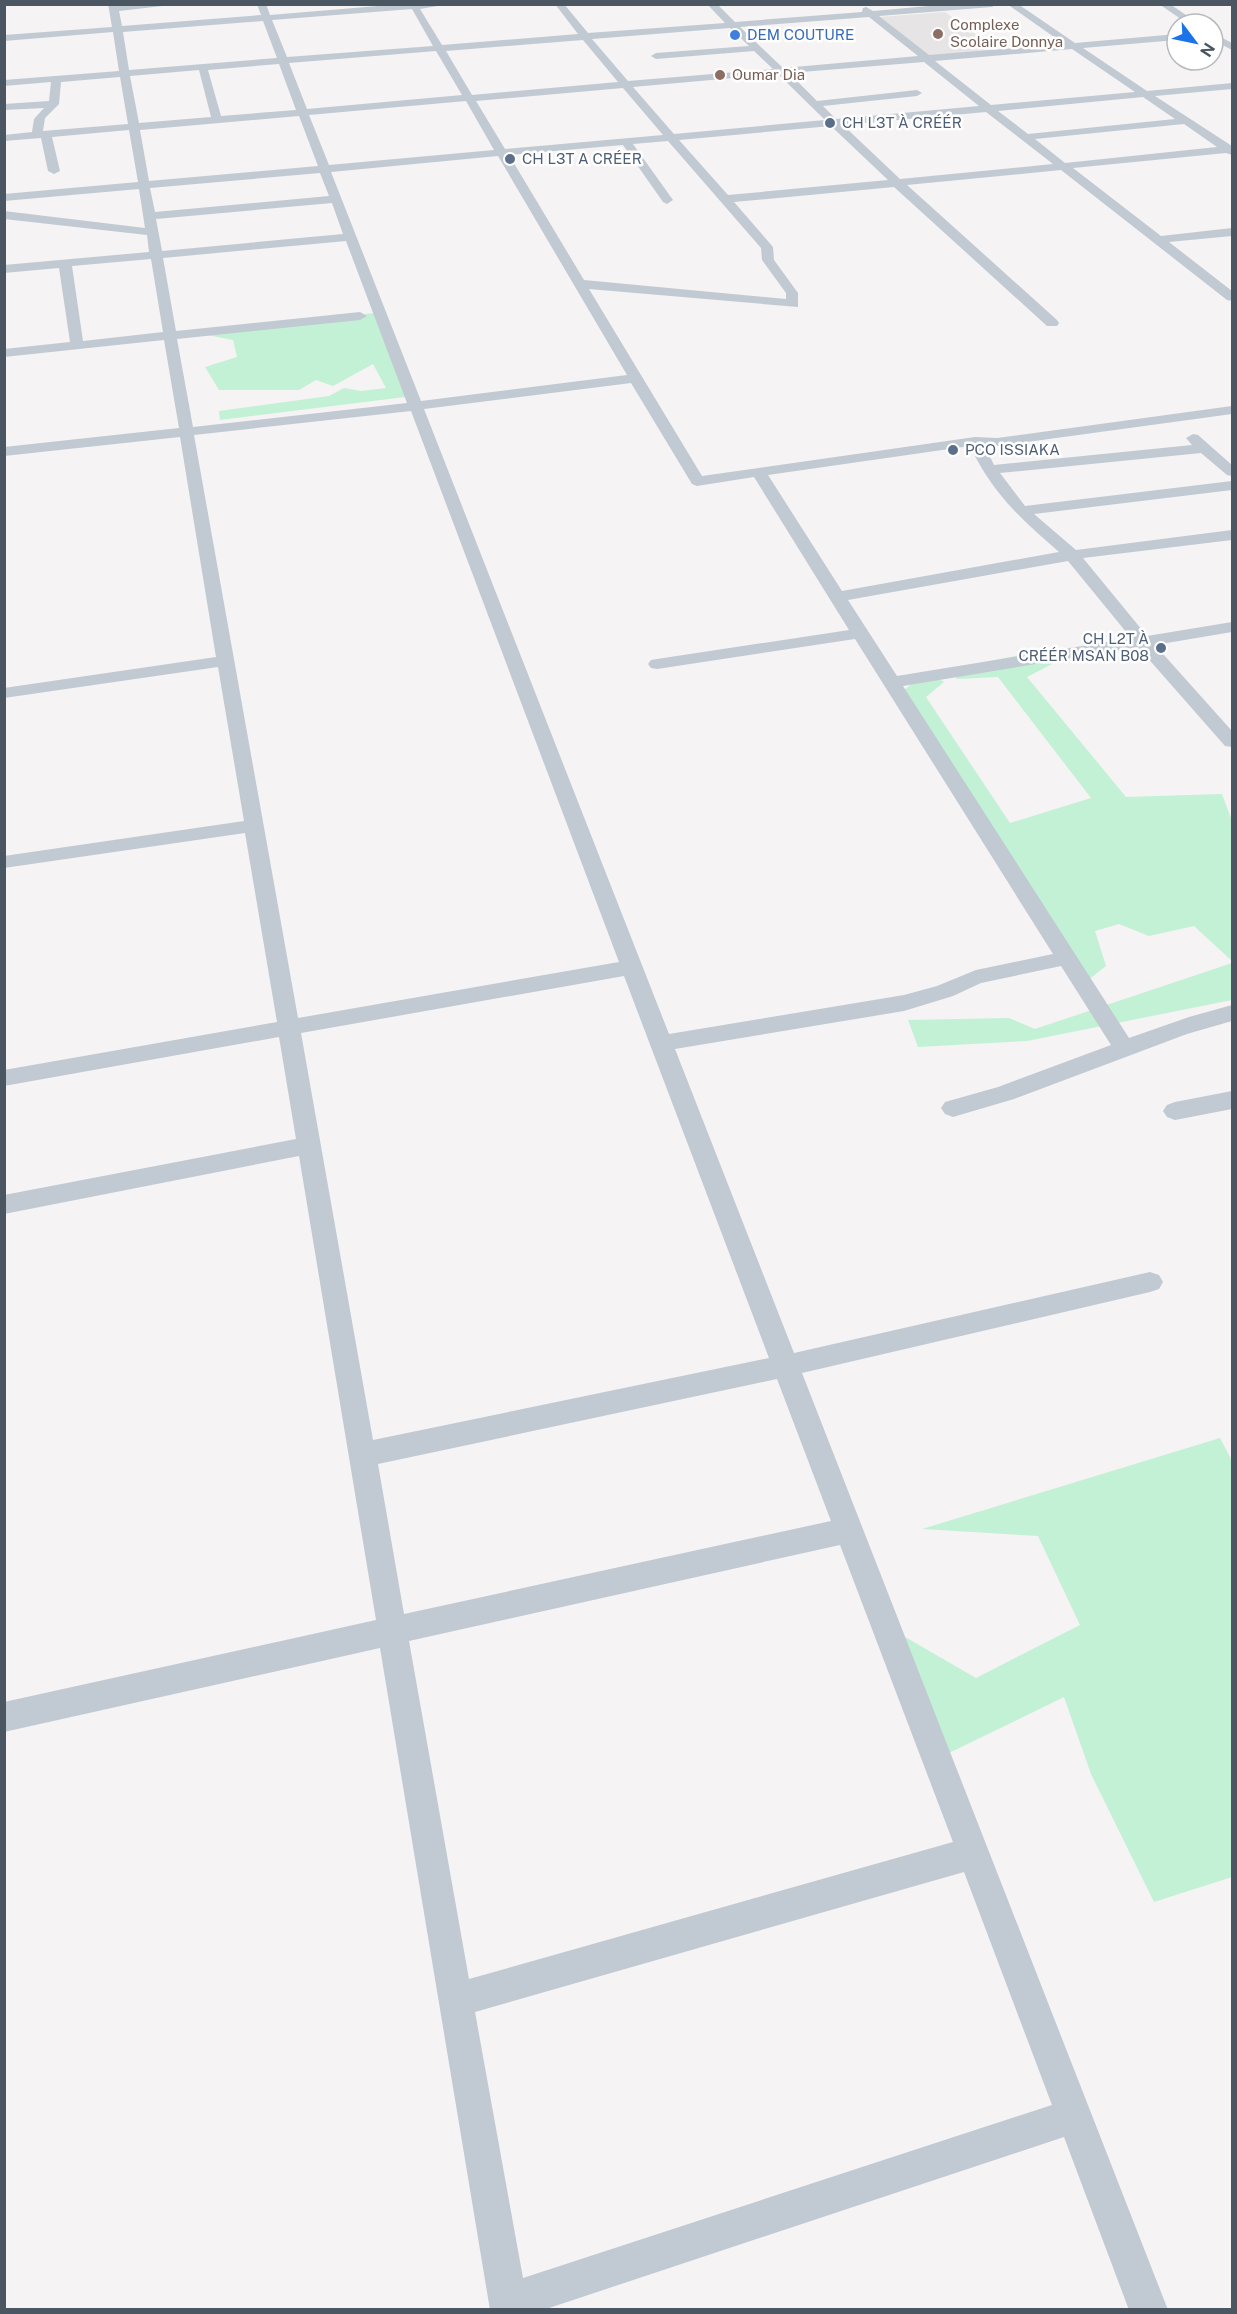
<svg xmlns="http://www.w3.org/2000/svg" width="1237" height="2314" viewBox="0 0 1237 2314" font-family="'Public Sans',sans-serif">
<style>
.education{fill:#e6e4e5}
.green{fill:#c3f1d5}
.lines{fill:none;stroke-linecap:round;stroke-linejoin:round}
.street{fill:#c1cad2;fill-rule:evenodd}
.education-dot{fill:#8d6e63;stroke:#fff;stroke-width:2}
.shop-dot{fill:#3f7fe0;stroke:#fff;stroke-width:2}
.service-dot{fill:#5c6f8a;stroke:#fff;stroke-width:2}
.labels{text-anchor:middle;stroke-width:5;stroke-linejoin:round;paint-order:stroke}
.far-education-label{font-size:15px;fill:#785e54;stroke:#fff;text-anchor:start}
.far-shop-label{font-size:15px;fill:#366cbe;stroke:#fff;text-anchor:start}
.far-service-label{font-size:15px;fill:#4e5e75;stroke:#fff;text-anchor:start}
</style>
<rect width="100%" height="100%" fill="#f5f3f3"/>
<!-- education -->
<path class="education" d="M 945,12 L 998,51 L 930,57 L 880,17 Z"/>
<!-- green -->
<path class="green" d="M 374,313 L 405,397 L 220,420 L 219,411 L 329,396 L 344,388 L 361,391 L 386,388 L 373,364 L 333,386 L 316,380 L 299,390 L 219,390 L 205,367 L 237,357 L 233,340 L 197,333 Z
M 1040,651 L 1062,659 L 1027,677 L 1126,797 L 1222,794 L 1232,821 L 1232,961 L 1194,926 L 1149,936 L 1119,924 L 1095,931 L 1106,966 L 1078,988 L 902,692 L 927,671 L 944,682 L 926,697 L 1010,823 L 1091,798 L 998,677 L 957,679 L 950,669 Z
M 1232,963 L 1232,1000 L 1027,1041 L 918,1047 L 908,1020 L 1009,1018 L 1035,1029 Z
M 1220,1438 L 1232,1461 L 1232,1877 L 1154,1902 L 1091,1774 L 1064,1697 L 947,1754 L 900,1634 L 976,1678 L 1080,1625 L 1038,1536 L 922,1529 Z"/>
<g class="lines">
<!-- street -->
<path class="street" d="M 108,4 L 180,4 L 119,11 L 122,26 L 261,15 L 257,4 L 266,4 L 270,15 L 402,4 L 449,4 L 420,9 L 442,45 L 578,34 L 555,4 L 564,4 L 588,33 L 725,23 L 707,4 L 717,4 L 735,22 L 862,12 L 863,8 L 866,7 L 873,11 L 951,4 L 996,4 L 992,7 L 879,16 L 929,55 L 1064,44 L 1007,4 L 1018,4 L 1075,43 L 1177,34 L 1177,40 L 1083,48 L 1147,91 L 1232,83 L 1232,89 L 1155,96 L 1232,146 L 1232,155 L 1226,153 L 1073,168 L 1161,236 L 1232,228 L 1232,236 L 1169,242 L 1232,291 L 1232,301 L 1227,300 L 1061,170 L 907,185 L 1057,320 L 1059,323 L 1057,326 L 1047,326 L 894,187 L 734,202 L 773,247 L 774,260 L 798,293 L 798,307 L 589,289 L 702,476 L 975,437 L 997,438 L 1232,406 L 1232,414 L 997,446 L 985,446 L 994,465 L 1192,445 L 1186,438 L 1193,434 L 1198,435 L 1232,465 L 1232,476 L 1227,475 L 1201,453 L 1000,473 L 1025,506 L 1232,481 L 1232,490 L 1034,514 L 1076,550 L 1232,530 L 1232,540 L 1083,558 L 1147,636 L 1232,622 L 1232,632 L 1155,645 L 1232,731 L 1232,747 L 1225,746 L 1138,647 L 903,686 L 1129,1038 L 1189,1017 L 1232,1005 L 1232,1021 L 1187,1034 L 1014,1099 L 953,1117 L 945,1114 L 941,1108 L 945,1102 L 998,1087 L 1111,1045 L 1061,966 L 981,983 L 953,996 L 904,1011 L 675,1049 L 794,1353 L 1150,1272 L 1159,1275 L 1163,1282 L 1159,1289 L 1150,1292 L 802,1373 L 1168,2310 L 1129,2310 L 1064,2137 L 543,2310 L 490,2310 L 380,1648 L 4,1732 L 4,1702 L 376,1620 L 299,1156 L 4,1214 L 4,1195 L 296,1139 L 279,1037 L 4,1086 L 4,1070 L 277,1022 L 245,833 L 4,868 L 4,856 L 244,821 L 218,667 L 4,698 L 4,688 L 216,657 L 180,437 L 4,456 L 4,447 L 179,428 L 164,340 L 4,357 L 4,349 L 70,342 L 59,268 L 4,273 L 4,265 L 149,252 L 147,235 L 4,219 L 4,211 L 145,228 L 139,189 L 4,201 L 4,194 L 138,182 L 129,130 L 52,137 L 60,171 L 54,174 L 48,171 L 41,138 L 4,141 L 4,135 L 32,132 L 34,119 L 44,108 L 4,110 L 4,104 L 49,101 L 51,82 L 4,86 L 4,80 L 119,71 L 113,32 L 4,41 L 4,35 L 112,27 ZM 412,9 L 433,46 L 287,57 L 272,20 ZM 869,17 L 918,56 L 783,68 L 740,27 ZM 263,21 L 277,58 L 129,70 L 123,32 ZM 730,28 L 749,46 L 656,53 L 651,56 L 656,59 L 754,51 L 773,69 L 628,81 L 592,39 ZM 583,40 L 618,82 L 472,95 L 446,51 ZM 1072,49 L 1135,92 L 991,105 L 935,61 ZM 436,51 L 462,95 L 307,109 L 289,63 ZM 924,62 L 979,106 L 836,119 L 823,106 L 917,96 L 922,93 L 917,90 L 817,101 L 789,73 ZM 279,64 L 296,110 L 221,116 L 208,70 ZM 199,70 L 211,117 L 139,123 L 130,76 ZM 778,74 L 825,120 L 674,134 L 633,87 ZM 120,77 L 128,124 L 43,131 L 45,118 L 59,104 L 61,82 ZM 623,88 L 663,135 L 505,149 L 476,101 ZM 1143,97 L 1175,119 L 1028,134 L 998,111 ZM 466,101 L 494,150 L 329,165 L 309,115 ZM 986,112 L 1053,164 L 900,179 L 843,125 ZM 299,116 L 318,166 L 149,181 L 140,130 ZM 1184,124 L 1217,147 L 1065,163 L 1035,139 ZM 831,126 L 888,180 L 728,195 L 679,140 ZM 668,141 L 761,248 L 762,260 L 786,293 L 786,299 L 584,280 L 509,155 L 623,145 L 663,202 L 667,204 L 673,200 L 633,144 ZM 498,156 L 627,375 L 421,401 L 331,172 ZM 320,173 L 329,196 L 155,212 L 150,188 ZM 332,203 L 343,234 L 162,251 L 156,219 ZM 346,241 L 407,403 L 193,427 L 177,339 L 360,320 L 367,316 L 360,312 L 176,331 L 163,258 ZM 151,259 L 163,332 L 83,341 L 72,266 ZM 631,383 L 692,484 L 697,486 L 754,477 L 849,630 L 657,659 L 651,660 L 648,664 L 651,668 L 657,669 L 855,639 L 1053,954 L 976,970 L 937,986 L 904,995 L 669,1034 L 424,409 ZM 411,411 L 619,962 L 298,1018 L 194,435 ZM 970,446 C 992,493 1021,519 1059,552 L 842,591 L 768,475 ZM 1068,561 L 1131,638 L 897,676 L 848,600 ZM 624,976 L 769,1358 L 373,1440 L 301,1033 ZM 777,1379 L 831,1521 L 404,1614 L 378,1464 ZM 840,1545 L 953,1842 L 469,1979 L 409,1641 ZM 964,1872 L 1052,2105 L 523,2278 L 475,2012 Z
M 1159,4 L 1170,4 L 1199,24 L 1188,24 Z
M 1213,33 L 1232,43 L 1232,50 L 1213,40 Z
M 1232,1091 L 1232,1109 L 1175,1120 L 1167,1117 L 1163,1111 L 1167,1105 L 1175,1102 Z"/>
</g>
<!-- markers -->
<g class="education-dot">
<circle cx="938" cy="34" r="6"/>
<circle cx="720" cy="75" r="6"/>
</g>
<circle class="shop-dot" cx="735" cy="35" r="6"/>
<g class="service-dot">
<circle cx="830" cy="123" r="6"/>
<circle cx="510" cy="159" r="6"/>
<circle cx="953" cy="450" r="6"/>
<circle cx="1161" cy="648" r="6"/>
</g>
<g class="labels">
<!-- far-education labels -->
<g class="far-education-label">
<text x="950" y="30">Complexe<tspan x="950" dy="17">Scolaire Donnya</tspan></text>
<text x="732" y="80">Oumar Dia</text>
</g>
<!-- far-shop labels -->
<g class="far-shop-label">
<text x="747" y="40">DEM COUTURE</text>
</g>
<!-- far-service labels -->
<g class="far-service-label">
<text x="842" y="128">CH L3T À CRÉÉR</text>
<text x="522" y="164">CH L3T A CRÉER</text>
<text x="965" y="455">PCO ISSIAKA</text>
<text x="1149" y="644" text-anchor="end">CH L2T À<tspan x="1149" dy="17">CRÉÉR MSAN B08</tspan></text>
</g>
</g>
<!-- border -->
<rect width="1237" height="2314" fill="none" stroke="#4a5661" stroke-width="12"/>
<!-- north arrow -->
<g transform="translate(1195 42) rotate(122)"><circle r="28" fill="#ffffff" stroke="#b7bbc0" stroke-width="1.5"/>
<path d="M0-4.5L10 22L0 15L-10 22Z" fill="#1a73e8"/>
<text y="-9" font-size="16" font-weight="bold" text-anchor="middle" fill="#4a5661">N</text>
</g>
</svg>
